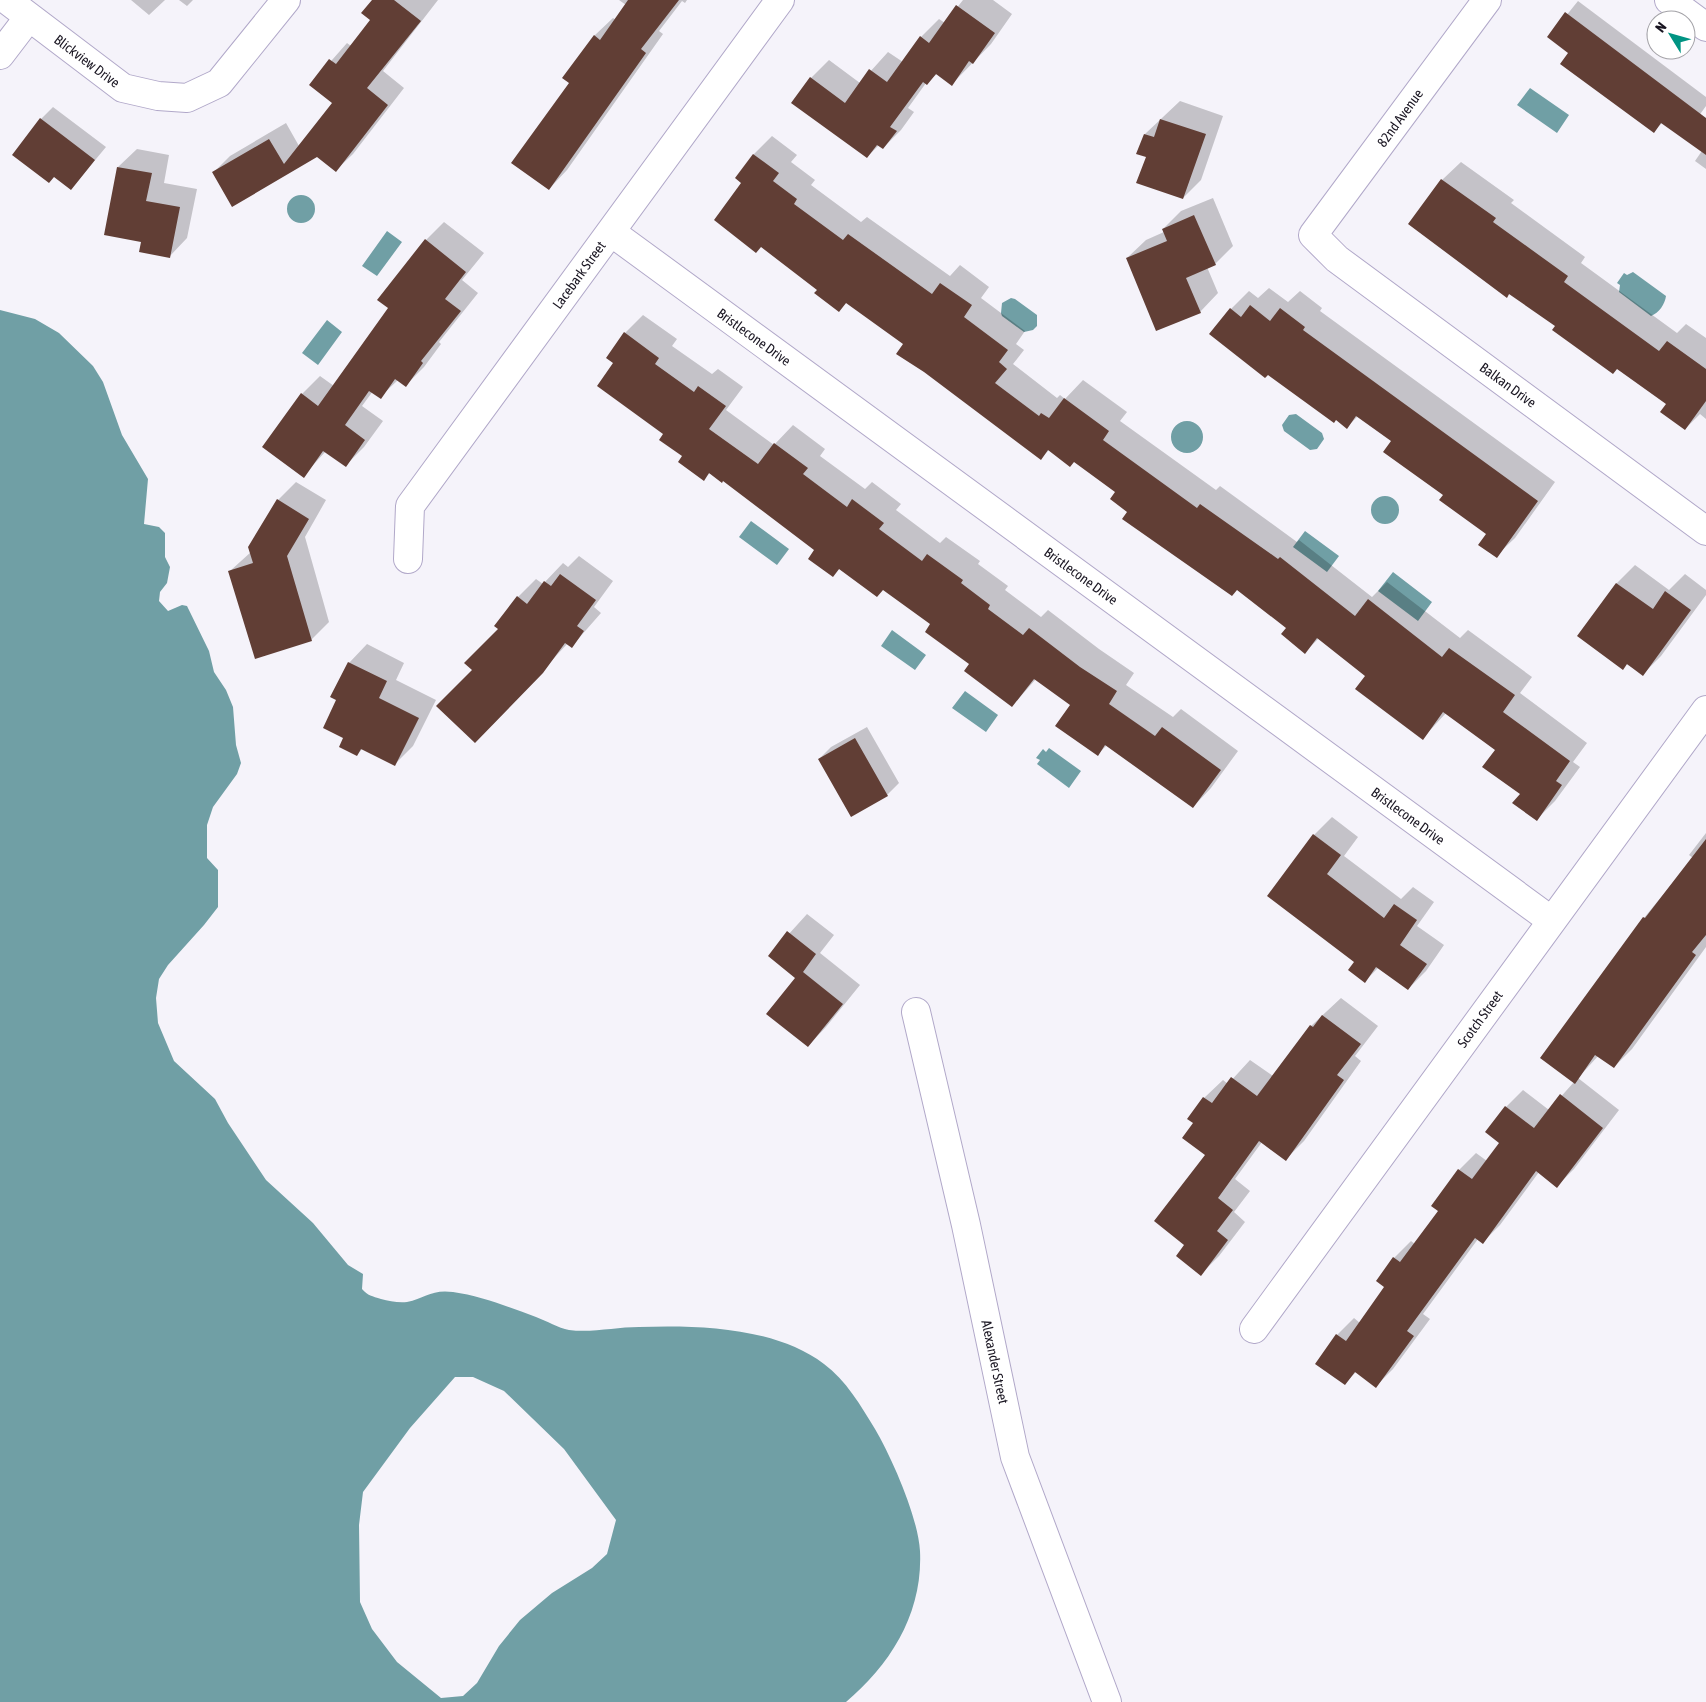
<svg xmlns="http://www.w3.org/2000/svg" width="1706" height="1702" viewBox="0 0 1706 1702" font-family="'Asap Condensed',sans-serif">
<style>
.water{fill:#709fa5;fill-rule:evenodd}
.shadow{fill:#0003}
.building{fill:#613e35}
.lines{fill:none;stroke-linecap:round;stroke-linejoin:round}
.minor-casing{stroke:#b1a8c9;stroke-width:30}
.minor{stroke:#fff;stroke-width:28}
.labels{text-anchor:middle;stroke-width:5;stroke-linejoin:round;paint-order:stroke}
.street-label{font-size:14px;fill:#1a1622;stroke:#fff}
</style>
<rect width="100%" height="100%" fill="#f5f3fa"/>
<!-- water -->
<path class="water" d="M 1530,88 L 1569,115 L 1557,133 L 1517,105 Z
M287 209a14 14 0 1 1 28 0a14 14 0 1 1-28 0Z
M 387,231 L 402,242 L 377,276 L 362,266 Z
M 1633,272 L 1666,296 C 1665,304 1659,313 1651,316 L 1619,292 L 1620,285 L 1617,283 L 1624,273 L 1627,275 Z
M 1011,298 L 1015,299 L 1037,315 L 1037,326 L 1033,330 L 1024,332 L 1002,316 L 1001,313 L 1002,303 Z
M 0,310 L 35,319 L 59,333 L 93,366 L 103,382 L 122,435 L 148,479 L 144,524 L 159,527 L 165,533 L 165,557 L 170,567 L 167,583 L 160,592 L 159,601 L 168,611 L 182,605 L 187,606 L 209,651 L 214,672 L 226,690 L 233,707 L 236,745 L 241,763 L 237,774 L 213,807 L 207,825 L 207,858 L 218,870 L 218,907 L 204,925 L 168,965 L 159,979 L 156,998 L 158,1023 L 174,1061 L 215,1099 L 228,1123 L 266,1180 L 313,1223 L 348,1265 L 363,1274 L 362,1289 C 368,1296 372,1296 381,1299 C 389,1301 398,1303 407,1302 C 425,1298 432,1289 453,1292 C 481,1296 509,1307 536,1317 C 547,1321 558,1328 569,1330 C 592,1333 616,1327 639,1327 C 698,1325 775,1327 824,1364 C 846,1380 861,1406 875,1429 C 892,1458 918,1517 920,1551 C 923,1613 891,1664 846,1702 L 0,1702 ZM 455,1377 L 473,1377 L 504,1391 L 564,1449 L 616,1520 L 607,1554 L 592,1568 L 552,1593 L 520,1620 L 499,1646 L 477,1683 L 463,1696 L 441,1698 L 397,1662 L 372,1629 L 360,1602 L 359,1525 L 363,1492 L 410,1428 Z
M 327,320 L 342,332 L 318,365 L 302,353 Z
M 1296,414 L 1322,433 L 1324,439 L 1317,449 L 1310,450 L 1284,431 L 1282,425 L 1289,415 Z
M1171 437a16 16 0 1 1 32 0a16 16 0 1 1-32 0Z
M1371 510a14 14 0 1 1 28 0a14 14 0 1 1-28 0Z
M 751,521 L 789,549 L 777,565 L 739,537 Z
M 1305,531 L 1339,556 L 1327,572 L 1293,547 Z
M 1393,572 L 1432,602 L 1418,621 L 1378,591 Z
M 892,630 L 926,655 L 915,670 L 881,646 Z
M 965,691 L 998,715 L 986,732 L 952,708 Z
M 1049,748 L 1081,771 L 1069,788 L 1037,764 L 1040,760 L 1036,758 L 1043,749 L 1046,752 Z"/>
<!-- shadow -->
<path class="shadow" d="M 131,0 L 165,0 L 149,15 Z
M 179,0 L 193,0 L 187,6 Z
M 373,0 L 438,0 L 383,71 L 404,88 L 353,154 L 336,170 L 317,155 L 232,205 L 213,173 L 230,156 L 286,123 L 299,146 L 333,103 L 310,85 L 347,43 L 351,46 L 372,20 Z
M 619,0 L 687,0 L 685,3 L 682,1 L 659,31 L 663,34 L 567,170 L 549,189 L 594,36 L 613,18 L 616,20 L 626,5 Z
M 963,0 L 993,0 L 1012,14 L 991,44 L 952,84 L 937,74 L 926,83 L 908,108 L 914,112 L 901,130 L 883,148 L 879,145 L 867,157 L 811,78 L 829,60 L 860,83 L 888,52 L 903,62 L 921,37 L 939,19 L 945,23 Z
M 1578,1 L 1706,97 L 1706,106 L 1693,124 L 1663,122 L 1654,131 L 1569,53 L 1549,37 Z
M 1180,101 L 1223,116 L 1201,180 L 1183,198 L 1147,156 L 1145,134 Z
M 53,107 L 106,147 L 71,189 L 54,176 L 41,119 Z
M 772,136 L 797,155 L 791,162 L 815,180 L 811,185 L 861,222 L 867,217 L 950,276 L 960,265 L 989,287 L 981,298 L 1025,331 L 1016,344 L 1024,350 L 1013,364 L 1057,398 L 1060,395 L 1065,399 L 1083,380 L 1127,412 L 1120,421 L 1216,490 L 1220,486 L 1297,542 L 1299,540 L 1372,597 L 1387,582 L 1460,638 L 1468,630 L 1532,677 L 1520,693 L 1587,743 L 1573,762 L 1580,767 L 1555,801 L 1537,819 L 1496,750 L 1446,713 L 1423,738 L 1367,675 L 1319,638 L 1305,652 L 1287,628 L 1238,589 L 1129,512 L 1117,491 L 1075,461 L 1049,450 L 1041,458 L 905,344 L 847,302 L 839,310 L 818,289 L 743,183 L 737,178 L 754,154 Z
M 1706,145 L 1706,169 L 1695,161 Z
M 137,149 L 169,155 L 164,183 L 197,189 L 187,238 L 169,257 L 118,167 Z
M 1461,162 L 1514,200 L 1511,203 L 1585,257 L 1581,263 L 1677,333 L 1686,324 L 1706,338 L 1706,419 L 1700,414 L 1685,429 L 1668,404 L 1510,293 L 1507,297 L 1442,180 Z
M 1213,198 L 1233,246 L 1215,264 L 1207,267 L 1218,293 L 1200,312 L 1127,258 L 1146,240 L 1164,232 L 1163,229 L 1181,211 Z
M 444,222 L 484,253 L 462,280 L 478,293 L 439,342 L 441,344 L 424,367 L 406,385 L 398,380 L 380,397 L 373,391 L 362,406 L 383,421 L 364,447 L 346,465 L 326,451 L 303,476 L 302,394 L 320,376 L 334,386 L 390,308 L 426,240 Z
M 1269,288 L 1288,302 L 1300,291 L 1322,308 L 1320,311 L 1555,482 L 1515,538 L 1496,556 L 1487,534 L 1445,495 L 1393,441 L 1358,416 L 1347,427 L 1231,309 L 1249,291 L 1258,298 Z
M 643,315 L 677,339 L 672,346 L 712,374 L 718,369 L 743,387 L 726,410 L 774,445 L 793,425 L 825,449 L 820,456 L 865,489 L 872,482 L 901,504 L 896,510 L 940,543 L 946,537 L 980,561 L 978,564 L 1008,586 L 1005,590 L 1041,617 L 1048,610 L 1099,649 L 1134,673 L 1126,685 L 1173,717 L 1181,709 L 1238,751 L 1211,788 L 1193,807 L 1107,745 L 1098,754 L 1072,704 L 1036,679 L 1012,706 L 932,624 L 884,589 L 840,568 L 833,576 L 816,549 L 723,480 L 710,473 L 703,479 L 665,434 L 625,333 Z
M 296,482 L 326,500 L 305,537 L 329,622 L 311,640 L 230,571 L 251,552 L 278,500 Z
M 579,556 L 613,581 L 594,607 L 601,613 L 572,646 L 568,643 L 493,724 L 473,670 L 518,597 L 536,579 L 543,584 L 563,563 L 568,567 Z
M 1635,565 L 1669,590 L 1685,574 L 1706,590 L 1706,595 L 1661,656 L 1643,674 L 1579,636 L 1617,583 Z
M 367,644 L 404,663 L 396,680 L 436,700 L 413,746 L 395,764 L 363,748 L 357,755 L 338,700 L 349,663 Z
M 867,727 L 899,783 L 887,795 L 851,816 L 819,759 L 831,747 Z
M 1332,817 L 1358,837 L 1344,856 L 1401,899 L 1413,887 L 1434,902 L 1417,926 L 1444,945 L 1426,971 L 1408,989 L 1378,968 L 1365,981 L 1356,961 L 1314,835 Z
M 1706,833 L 1706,947 L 1632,1049 L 1614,1067 L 1599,1055 L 1578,1078 L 1619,1110 L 1574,1169 L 1557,1186 L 1539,1172 L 1500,1225 L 1483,1242 L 1478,1239 L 1423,1314 L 1430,1319 L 1393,1369 L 1376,1386 L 1357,1371 L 1345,1383 L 1337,1335 L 1354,1318 L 1360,1323 L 1386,1286 L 1394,1258 L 1411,1241 L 1415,1244 L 1440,1211 L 1459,1170 L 1476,1153 L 1487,1161 L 1501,1143 L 1487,1131 L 1506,1107 L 1523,1090 L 1549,1110 L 1574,1082 L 1542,1058 L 1644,918 L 1693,858 L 1689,855 Z
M 807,914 L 834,935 L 820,953 L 860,985 L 826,1027 L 808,1046 L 796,978 L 769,956 Z
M 1341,998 L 1378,1026 L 1355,1056 L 1361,1061 L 1304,1141 L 1286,1159 L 1262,1142 L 1235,1179 L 1250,1191 L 1234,1212 L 1245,1222 L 1219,1256 L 1201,1274 L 1186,1245 L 1207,1155 L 1195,1123 L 1189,1119 L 1204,1098 L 1223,1080 L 1228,1084 L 1250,1060 L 1273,1076 L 1311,1026 Z"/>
<!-- building -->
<path class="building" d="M 372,0 L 394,0 L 421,21 L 367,88 L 388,105 L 336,172 L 317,157 L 232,207 L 212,172 L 269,139 L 284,164 L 332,103 L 309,85 L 329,59 L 336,64 L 370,20 L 361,13 Z
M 628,0 L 679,0 L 641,49 L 646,53 L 549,190 L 511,163 L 569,83 L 562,78 L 594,35 L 600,40 Z
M 956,5 L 995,33 L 973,64 L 969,61 L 952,86 L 936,74 L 927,85 L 923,82 L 890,127 L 897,131 L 883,149 L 877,145 L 867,158 L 791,103 L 810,77 L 845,103 L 869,69 L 887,82 L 920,36 L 929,43 Z
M 1565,12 L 1706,118 L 1706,155 L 1661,123 L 1654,133 L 1560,64 L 1568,53 L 1547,37 Z
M 40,118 L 95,160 L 71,190 L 54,177 L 49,183 L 12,155 Z
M 1160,119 L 1206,134 L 1183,199 L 1136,183 L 1146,157 L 1136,154 L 1144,134 L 1154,137 Z
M 753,154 L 779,173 L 773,181 L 797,199 L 794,204 L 843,240 L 848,234 L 932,294 L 940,283 L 972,305 L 964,317 L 1008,350 L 999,362 L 1007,369 L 995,383 L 1039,416 L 1041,413 L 1049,418 L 1064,398 L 1109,431 L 1103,440 L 1197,508 L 1200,504 L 1278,559 L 1280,557 L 1355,616 L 1368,599 L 1442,657 L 1449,648 L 1515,695 L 1503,712 L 1570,761 L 1556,781 L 1562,785 L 1537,821 L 1512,803 L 1520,794 L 1482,767 L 1495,750 L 1443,712 L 1423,740 L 1355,689 L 1365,676 L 1317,638 L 1305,654 L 1281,634 L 1286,628 L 1237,590 L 1232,596 L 1122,519 L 1127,512 L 1110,499 L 1115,492 L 1074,462 L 1070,467 L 1048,450 L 1041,460 L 924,372 L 896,354 L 903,344 L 846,303 L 839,312 L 814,293 L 817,290 L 761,247 L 756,253 L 714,220 L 741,183 L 735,178 Z
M 117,167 L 152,173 L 146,201 L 180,207 L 170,258 L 139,252 L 141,242 L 104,235 Z
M 1441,179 L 1496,218 L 1493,222 L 1568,276 L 1564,282 L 1659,351 L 1667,341 L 1706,369 L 1706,401 L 1685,430 L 1660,412 L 1666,404 L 1617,369 L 1613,374 L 1552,330 L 1555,326 L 1509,294 L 1507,298 L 1408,224 Z
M 1194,215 L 1216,265 L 1186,278 L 1201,313 L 1156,331 L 1126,258 L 1167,241 L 1162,229 Z
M 425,239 L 466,272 L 445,299 L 461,311 L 421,361 L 423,363 L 406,387 L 395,379 L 381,399 L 369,391 L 345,425 L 365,440 L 346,467 L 323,451 L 304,478 L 262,447 L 301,393 L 318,406 L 388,308 L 377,300 Z
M 1250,305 L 1270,321 L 1280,308 L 1305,327 L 1303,330 L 1538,501 L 1497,558 L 1478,545 L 1486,534 L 1439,500 L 1443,495 L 1383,452 L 1391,441 L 1356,416 L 1347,429 L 1336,420 L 1334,423 L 1268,375 L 1265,378 L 1209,334 L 1230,308 L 1241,317 Z
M 624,332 L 659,358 L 655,364 L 694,392 L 698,386 L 726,406 L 709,429 L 758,464 L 774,443 L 808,468 L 803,474 L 847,507 L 852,499 L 884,523 L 879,529 L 922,561 L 927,554 L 963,580 L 961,583 L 990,605 L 988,609 L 1023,635 L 1029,628 L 1080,667 L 1117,691 L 1109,704 L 1155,736 L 1162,727 L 1221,770 L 1193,808 L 1105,745 L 1098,756 L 1055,726 L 1070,705 L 1034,679 L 1012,707 L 964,671 L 969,664 L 925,632 L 930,624 L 883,590 L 877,597 L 839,569 L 833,577 L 808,559 L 814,550 L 723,481 L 722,483 L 709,473 L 704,481 L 678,462 L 682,456 L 659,440 L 663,434 L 597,386 L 613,363 L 606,358 Z
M 277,499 L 309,519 L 287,556 L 312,641 L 255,659 L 228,571 L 253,563 L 248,547 Z
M 560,574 L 596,600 L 577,626 L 584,631 L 572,648 L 565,643 L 543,673 L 475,743 L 436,706 L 472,670 L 464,663 L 498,629 L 494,626 L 517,596 L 527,604 L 544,581 L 551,586 Z
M 1616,583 L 1653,609 L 1665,591 L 1691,610 L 1643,676 L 1627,664 L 1623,670 L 1577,636 Z
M 348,662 L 387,681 L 379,698 L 419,718 L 395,766 L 361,749 L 357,756 L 339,747 L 343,738 L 323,728 L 336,700 L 330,697 Z
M 855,738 L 888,796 L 851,817 L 818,759 Z
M 1313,834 L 1341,855 L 1327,874 L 1384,918 L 1394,904 L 1417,920 L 1400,945 L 1427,964 L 1408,990 L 1376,967 L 1365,983 L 1348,970 L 1354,962 L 1267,896 Z
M 1706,839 L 1706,935 L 1692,952 L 1696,955 L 1614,1068 L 1595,1055 L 1575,1084 L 1540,1058 L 1643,917 L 1645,918 Z
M 787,931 L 816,954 L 803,972 L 843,1004 L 808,1047 L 766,1014 L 795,978 L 768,956 Z
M 1322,1015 L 1361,1044 L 1337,1075 L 1344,1080 L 1286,1161 L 1259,1141 L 1218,1198 L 1233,1210 L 1217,1231 L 1228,1240 L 1201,1276 L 1176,1256 L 1184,1245 L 1154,1221 L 1205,1155 L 1182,1138 L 1193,1123 L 1187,1119 L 1203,1097 L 1212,1103 L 1231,1077 L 1257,1096 L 1310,1025 L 1313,1027 Z
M 1560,1094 L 1603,1128 L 1557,1188 L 1536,1171 L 1483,1244 L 1475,1238 L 1407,1331 L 1414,1336 L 1376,1388 L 1355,1372 L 1345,1385 L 1315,1364 L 1336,1334 L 1346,1341 L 1384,1287 L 1376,1281 L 1393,1257 L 1400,1262 L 1438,1211 L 1431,1206 L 1458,1169 L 1472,1179 L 1499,1143 L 1485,1132 L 1505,1106 L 1534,1128 Z"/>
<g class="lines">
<defs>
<path id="minor" d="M 7,0 L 123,88 L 158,96 L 187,98 L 219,83 L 286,0
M 1487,0 L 1313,235 L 1337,259 L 1706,531
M 1669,0 L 1706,27
M 0,55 L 29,17
M 611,232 L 1552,921
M 408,559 L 410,506 L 780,0
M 916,1012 L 966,1225 L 1015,1457 L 1107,1702
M 1254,1329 L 1706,710"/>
</defs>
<!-- minor casing -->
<use href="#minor" class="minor-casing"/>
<!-- minor -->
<use href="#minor" class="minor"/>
</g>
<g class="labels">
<!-- street labels -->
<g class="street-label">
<text transform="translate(87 61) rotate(37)" y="5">Blickview Drive</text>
<text transform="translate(1400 118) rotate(-54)" y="5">82nd Avenue</text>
<text transform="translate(579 275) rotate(-54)" y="5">Lacebark Street</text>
<text transform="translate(754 337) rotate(36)" y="5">Bristlecone Drive</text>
<text transform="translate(1508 385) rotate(36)" y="5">Balkan Drive</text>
<text transform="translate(1081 576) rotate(36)" y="5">Bristlecone Drive</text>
<text transform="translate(1408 816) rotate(36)" y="5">Bristlecone Drive</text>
<text transform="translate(1480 1019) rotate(-54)" y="5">Scotch Street</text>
<text transform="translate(995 1362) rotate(78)" y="5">Alexander Street</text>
</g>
</g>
<!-- north arrow -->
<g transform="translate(1671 35) rotate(307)"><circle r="24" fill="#ffffff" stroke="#a3a2a7"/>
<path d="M0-4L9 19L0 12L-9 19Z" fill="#009483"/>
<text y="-8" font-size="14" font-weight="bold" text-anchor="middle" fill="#1a1622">N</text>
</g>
</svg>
